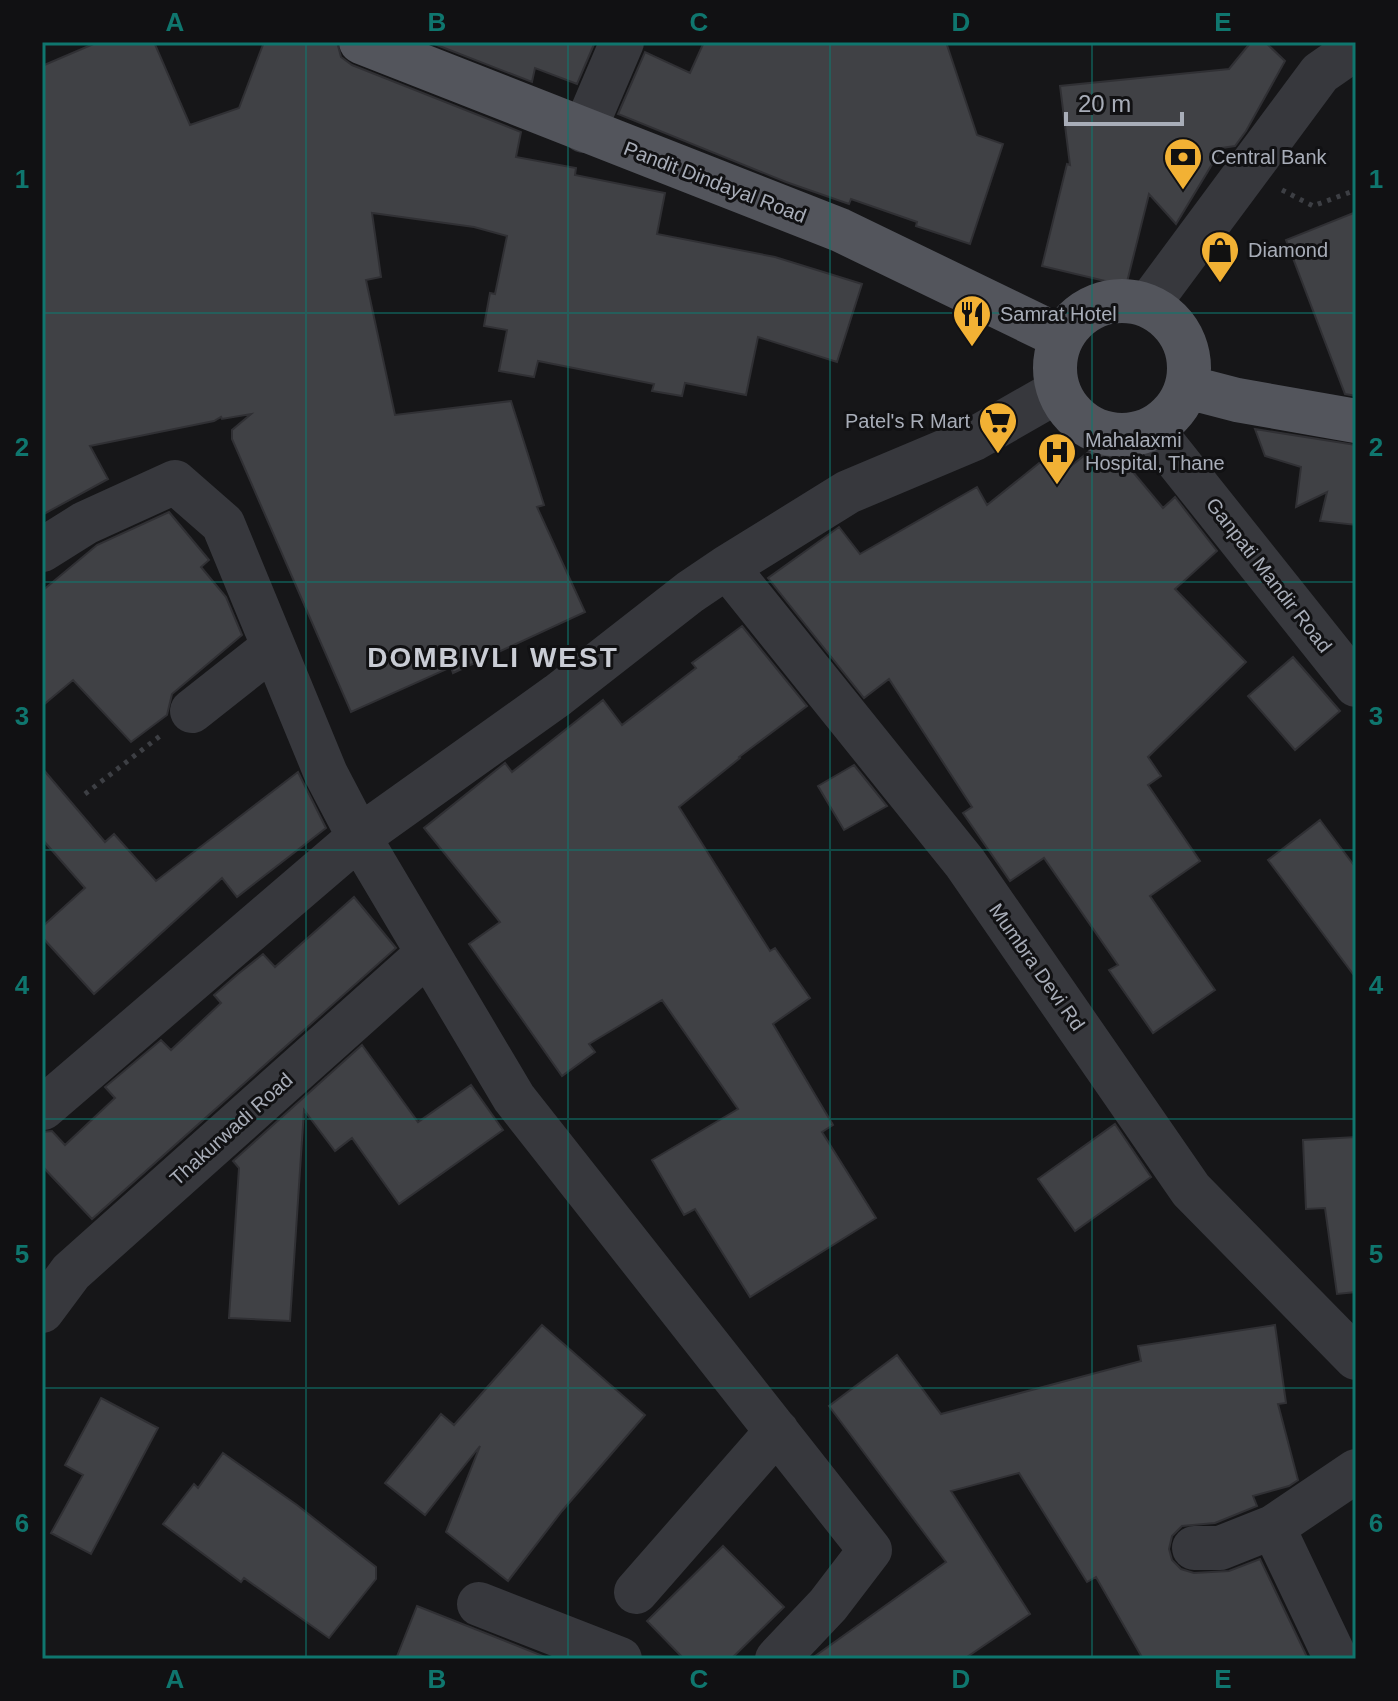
<svg xmlns="http://www.w3.org/2000/svg" width="1398" height="1701" viewBox="0 0 1398 1701" font-family="Arial,sans-serif">
<style>
.building{fill:#404145;stroke:#303034;stroke-width:2}
.lines{fill:none;stroke-linecap:round;stroke-linejoin:round}
.path{stroke:#3d3f44;stroke-width:5;stroke-dasharray:4 6;stroke-linecap:butt}
.minor{stroke:#37383d;stroke-width:44}
.major{stroke:#53555c;stroke-width:44}
.grid{fill:none;stroke:#0f766e;stroke-width:2;stroke-opacity:0.55}
.labels{text-anchor:middle;stroke-width:6;stroke-linejoin:round;paint-order:stroke}
.poi-label{font-size:20px;fill:#a8adb8;stroke:#111113;text-anchor:start}
.street-label{font-size:20px;fill:#a8adb8;stroke:#111113}
.district-label{font-size:28px;font-weight:bold;letter-spacing:2px;fill:#c9ccd4;stroke:#111113}
.neatline{fill:none;stroke:#0f766e;stroke-width:3}
.grid-label{font-size:26px;text-anchor:middle;font-weight:bold;fill:#0f766e}
</style>
<rect width="100%" height="100%" fill="#161618"/>
<!-- building -->
<path class="building" d="M 98,42 L 154,42 L 190,125 L 239,108 L 264,42 L 337,42 L 341,57 L 352,65 L 521,132 L 516,157 L 576,168 L 575,175 L 665,193 L 657,234 L 775,257 L 862,284 L 837,362 L 758,337 L 746,395 L 685,383 L 682,396 L 652,391 L 654,384 L 538,361 L 534,377 L 499,371 L 507,330 L 484,326 L 490,293 L 495,294 L 507,236 L 474,227 L 372,213 L 381,277 L 366,280 L 395,415 L 511,401 L 544,505 L 537,507 L 585,612 L 453,673 L 451,667 L 351,712 L 232,439 L 232,430 L 251,414 L 222,419 L 221,417 L 214,421 L 90,446 L 108,479 L 42,515 L 42,66 Z
M 429,42 L 595,42 L 577,84 L 535,68 L 532,82 Z
M 704,42 L 946,42 L 977,135 L 1003,144 L 970,244 L 916,226 L 917,222 L 851,199 L 849,204 L 786,182 L 618,114 L 645,52 L 690,73 Z
M 1251,42 L 1265,42 L 1285,61 L 1246,131 L 1235,146 L 1222,148 L 1176,224 L 1149,194 L 1126,286 L 1042,266 L 1067,164 L 1070,165 L 1060,86 L 1229,69 Z
M 1356,212 L 1356,396 L 1345,394 L 1286,240 Z
M 1255,429 L 1356,445 L 1356,525 L 1320,521 L 1327,492 L 1296,507 L 1301,467 L 1265,456 Z
M 1100,443 L 1122,471 L 1128,466 L 1163,508 L 1175,497 L 1217,551 L 1175,589 L 1246,662 L 1148,757 L 1161,776 L 1148,785 L 1200,861 L 1150,896 L 1215,990 L 1153,1033 L 1109,970 L 1118,965 L 1044,858 L 1010,881 L 963,813 L 972,807 L 889,679 L 864,698 L 768,578 L 839,527 L 860,554 L 977,487 L 987,505 L 1048,456 L 1062,473 Z
M 169,512 L 209,560 L 201,567 L 226,597 L 242,635 L 172,694 L 167,715 L 131,742 L 73,680 L 42,706 L 42,591 L 97,545 Z
M 742,626 L 807,706 L 739,757 L 740,758 L 679,807 L 770,951 L 775,948 L 810,998 L 773,1024 L 833,1125 L 822,1132 L 876,1218 L 750,1297 L 695,1209 L 684,1215 L 652,1160 L 738,1109 L 662,1000 L 589,1044 L 595,1052 L 562,1076 L 469,944 L 500,922 L 424,828 L 505,763 L 512,772 L 603,700 L 622,725 L 696,668 L 692,663 Z
M 1293,657 L 1340,711 L 1295,750 L 1248,696 Z
M 854,765 L 887,806 L 844,830 L 818,786 Z
M 42,768 L 105,842 L 114,834 L 156,881 L 298,772 L 326,828 L 237,897 L 222,878 L 94,994 L 42,937 L 42,927 L 85,888 L 42,839 Z
M 1320,820 L 1356,868 L 1356,978 L 1268,860 Z
M 354,897 L 396,948 L 92,1219 L 42,1166 L 42,1132 L 52,1131 L 65,1145 L 115,1098 L 105,1087 L 161,1040 L 171,1050 L 221,1003 L 214,995 L 238,974 L 263,954 L 275,967 Z
M 362,1045 L 418,1122 L 471,1085 L 503,1130 L 399,1204 L 352,1138 L 335,1151 L 304,1110 L 290,1321 L 229,1318 L 239,1168 L 233,1161 Z
M 1115,1124 L 1151,1177 L 1075,1231 L 1038,1179 Z
M 1356,1137 L 1356,1292 L 1337,1294 L 1325,1208 L 1306,1209 L 1303,1140 Z
M 542,1325 L 645,1415 L 562,1511 L 508,1581 L 446,1532 L 480,1446 L 425,1515 L 385,1483 L 441,1414 L 454,1425 Z
M 1275,1325 L 1286,1403 L 1278,1404 L 1298,1480 L 1289,1486 L 1253,1496 L 1257,1506 L 1215,1523 L 1182,1526 L 1172,1536 L 1169,1549 L 1172,1560 L 1181,1569 L 1194,1573 L 1229,1571 L 1260,1559 L 1308,1659 L 1143,1659 L 1096,1577 L 1087,1582 L 1019,1473 L 951,1491 L 1030,1614 L 964,1659 L 811,1659 L 946,1562 L 829,1406 L 897,1355 L 941,1414 L 1141,1361 L 1138,1346 Z
M 101,1398 L 158,1428 L 91,1554 L 51,1533 L 83,1475 L 65,1465 Z
M 223,1453 L 297,1505 L 376,1567 L 376,1579 L 329,1638 L 244,1578 L 241,1582 L 163,1524 L 194,1484 L 198,1488 Z
M 723,1546 L 784,1607 L 731,1659 L 684,1659 L 647,1621 Z
M 417,1606 L 548,1658 L 547,1659 L 396,1659 Z"/>
<g class="lines">
<!-- path -->
<path class="path" d="M 1282,190 L 1313,206 L 1356,190
M 85,794 L 160,736"/>
<!-- minor -->
<path class="minor" d="M 584,131 L 622,42
M 1148,305 L 1320,73 L 1356,48
M 1152,429 L 1356,685
M 42,550 L 85,523 L 175,482 L 223,524 L 326,774 L 359,837 L 558,695 L 690,592 L 727,567 L 848,492 L 974,439 L 1058,391
M 727,567 L 965,863 L 1191,1190 L 1356,1358
M 192,711 L 273,647
M 43,1108 L 359,837 L 514,1098 L 870,1550 L 828,1605 L 777,1659
M 42,1311 L 71,1272 L 427,954
M 1194,1548 L 1220,1548 L 1273,1527
M 636,1592 L 777,1431
M 479,1604 L 620,1659
M 1336,1659 L 1273,1527 L 1356,1471"/>
<!-- major -->
<path class="major" d="M 361,42 L 840,230 L 1061,337
M1055 368a67 67 0 1 1 134 0a67 67 0 1 1-134 0Z
M 1187,387 L 1237,400 L 1356,421"/>
</g>
<!-- grid -->
<path class="grid" d="M 306,42 L 306,1659M 568,42 L 568,1659M 830,42 L 830,1659M 1092,42 L 1092,1659M 42,313 L 1356,313M 42,582 L 1356,582M 42,850 L 1356,850M 42,1119 L 1356,1119M 42,1388 L 1356,1388"/>
<!-- icons -->
<defs>
<symbol id="bank-pin" viewBox="-11 -11 22 30"><path d="M0 17L-7.5 6A9.5 9.5 0 1 1 7.5 6Z" fill="#f2b134" stroke="#111113"/><path d="M-6-4H6V4H-6ZM0-2.3a2.3 2.3 0 1 0 0 4.6a2.3 2.3 0 1 0 0-4.6Z" fill="#111"/></symbol>
<symbol id="shop-pin" viewBox="-11 -11 22 30"><path d="M0 17L-7.5 6A9.5 9.5 0 1 1 7.5 6Z" fill="#f2b134" stroke="#111113"/><path d="M-5-2.5h2.3a2.7 3.5 0 0 1 5.4 0H5L5.5 6h-11ZM-1.5-2.5h3a1.5 2.3 0 0 0-3 0Z" fill="#111"/></symbol>
<symbol id="restaurant-pin" viewBox="-11 -11 22 30"><path d="M0 17L-7.5 6A9.5 9.5 0 1 1 7.5 6Z" fill="#f2b134" stroke="#111113"/><path d="M-5-6h1v4h1v-4h1v4h1v-4h1v5L-1.5 .5V6h-2V.5L-5-1ZM5-6V6H3V1.5H1.5Q1.5-4 5-6Z" fill="#111"/></symbol>
<symbol id="supermarket-pin" viewBox="-11 -11 22 30"><path d="M0 17L-7.5 6A9.5 9.5 0 1 1 7.5 6Z" fill="#f2b134" stroke="#111113"/><path d="M-6-5.5h2.5l.6 2H6L4.5 2H-2.5L-4.4-4H-6ZM-1.5 3.2a1.3 1.3 0 1 0 .1 0ZM3 3.2a1.3 1.3 0 1 0 .1 0Z" fill="#111"/></symbol>
<symbol id="hospital-pin" viewBox="-11 -11 22 30"><path d="M0 17L-7.5 6A9.5 9.5 0 1 1 7.5 6Z" fill="#f2b134" stroke="#111113"/><path d="M-5-5h3v3.5h4V-5h3V5h-3V1.5h-4V5h-3Z" fill="#111"/></symbol>
</defs>
<g fill-rule="evenodd">
<use href="#bank-pin" x="1161" y="135" width="44" height="60"/>
<use href="#shop-pin" x="1198" y="228" width="44" height="60"/>
<use href="#restaurant-pin" x="950" y="292" width="44" height="60"/>
<use href="#supermarket-pin" x="976" y="399" width="44" height="60"/>
<use href="#hospital-pin" x="1035" y="430" width="44" height="60"/>
</g>
<g class="labels">
<!-- poi labels -->
<g class="poi-label">
<text x="1211" y="164">Central Bank</text>
<text x="1248" y="257">Diamond</text>
<text x="1000" y="321">Samrat Hotel</text>
<text x="970" y="428" text-anchor="end">Patel's R Mart</text>
<text x="1085" y="447">Mahalaxmi<tspan x="1085" dy="23">Hospital, Thane</tspan></text>
</g>
<!-- street labels -->
<g class="street-label">
<text transform="translate(715 182) rotate(21)" y="7">Pandit Dindayal Road</text>
<text transform="translate(1269 575) rotate(52)" y="7">Ganpati Mandir Road</text>
<text transform="translate(1037 967) rotate(55)" y="7">Mumbra Devi Rd</text>
<text transform="translate(231 1129) rotate(-42)" y="7">Thakurwadi Road</text>
</g>
<!-- district labels -->
<g class="district-label">
<text x="493" y="667">DOMBIVLI WEST</text>
</g>
</g>
<!-- border -->
<rect width="1398" height="1701" fill="none" stroke="#111113" stroke-width="88"/>
<!-- scale -->
<path d="M1066 112v12h116v-12" fill="none" stroke="#a8adb8" stroke-width="4"/>
<text x="1078" y="112" font-size="24" fill="#a8adb8" stroke="#111113" stroke-width="6" paint-order="stroke">20 m</text>
<rect x="44" y="44" width="1310" height="1613" class="neatline"/>
<g class="grid-label">
<text x="175" y="31">A</text>
<text x="437" y="31">B</text>
<text x="699" y="31">C</text>
<text x="961" y="31">D</text>
<text x="1223" y="31">E</text>
<text x="22" y="188">1</text>
<text x="1376" y="188">1</text>
<text x="22" y="456">2</text>
<text x="1376" y="456">2</text>
<text x="22" y="725">3</text>
<text x="1376" y="725">3</text>
<text x="22" y="994">4</text>
<text x="1376" y="994">4</text>
<text x="22" y="1263">5</text>
<text x="1376" y="1263">5</text>
<text x="22" y="1532">6</text>
<text x="1376" y="1532">6</text>
<text x="175" y="1688">A</text>
<text x="437" y="1688">B</text>
<text x="699" y="1688">C</text>
<text x="961" y="1688">D</text>
<text x="1223" y="1688">E</text>
</g>
</svg>
